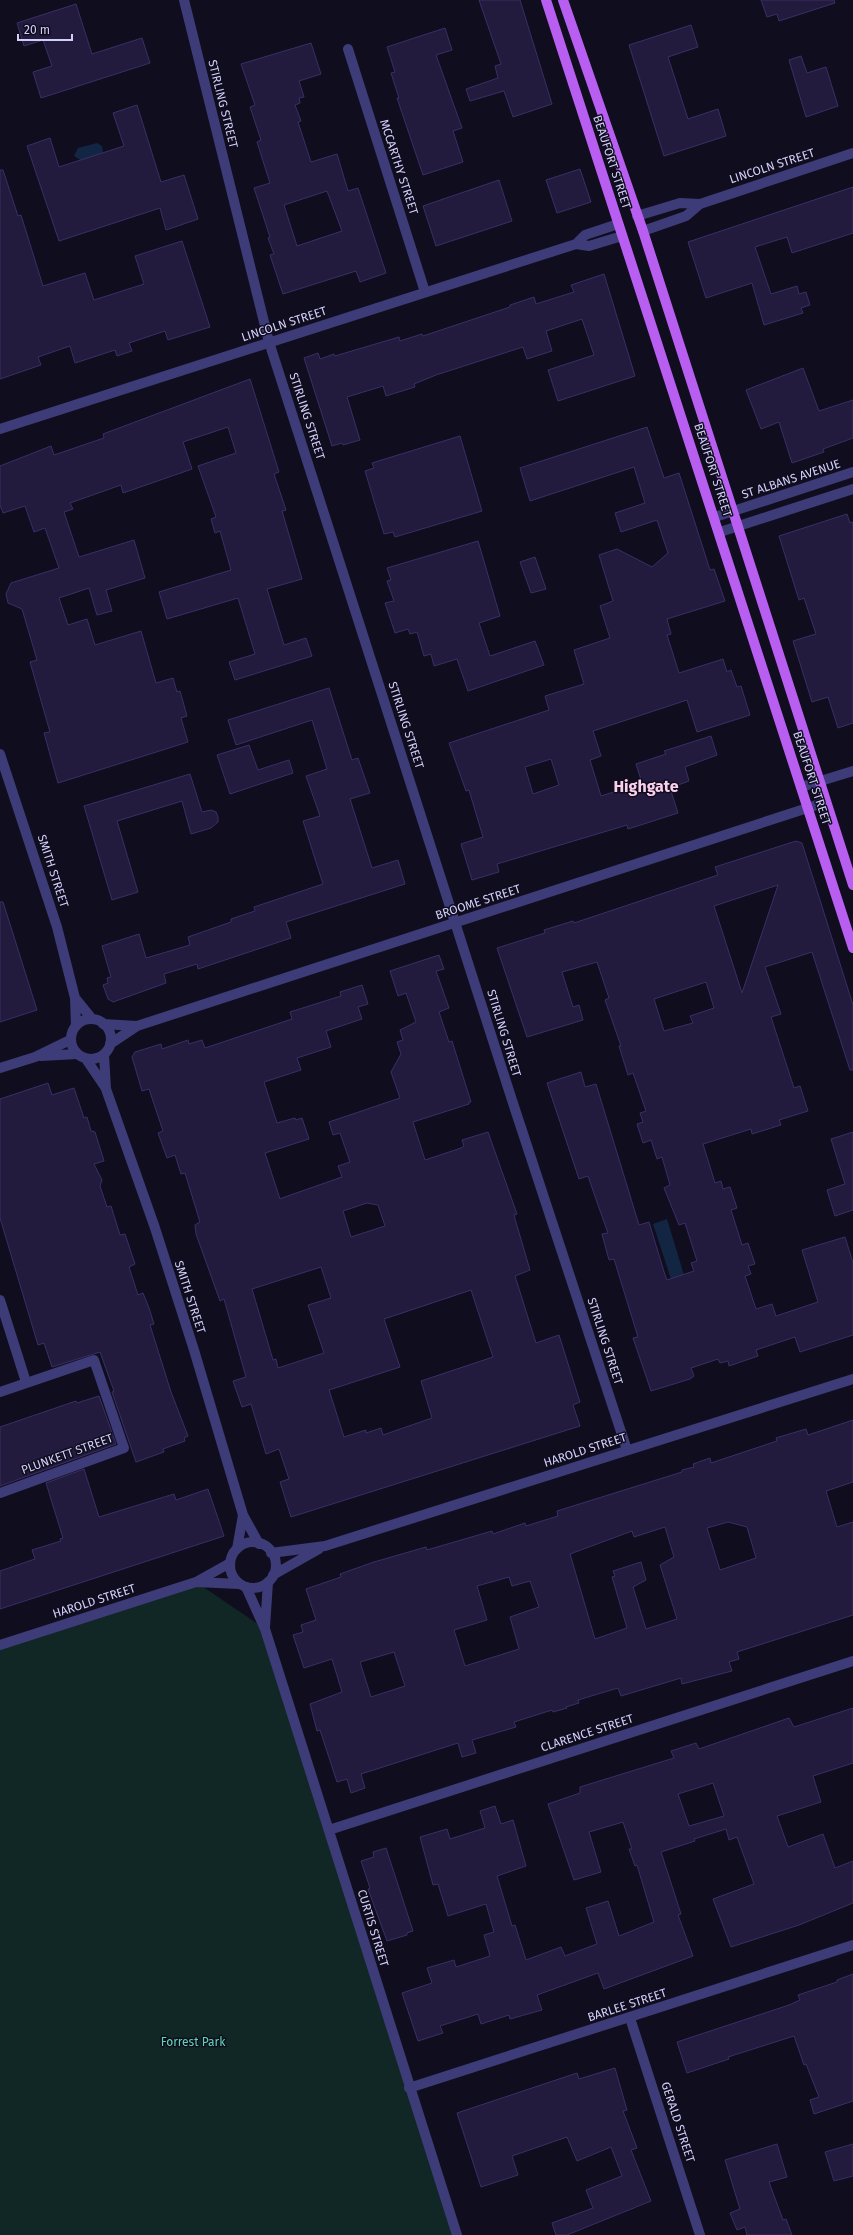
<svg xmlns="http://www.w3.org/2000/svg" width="853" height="2235" viewBox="0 0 853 2235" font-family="'Fira Sans',sans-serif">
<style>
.green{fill:#112726}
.water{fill:#122643}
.building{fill:#221b3d;stroke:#392f67;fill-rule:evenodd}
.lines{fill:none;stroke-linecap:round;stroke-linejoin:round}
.minor{stroke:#3d3c79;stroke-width:10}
.tertiary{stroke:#3d3c79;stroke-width:10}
.primary{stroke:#b85ff2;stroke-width:10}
.labels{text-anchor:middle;stroke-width:3;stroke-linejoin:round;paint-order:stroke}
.street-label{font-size:12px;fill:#d3cffb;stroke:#100e1e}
.park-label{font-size:12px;fill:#61d4b5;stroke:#100e1e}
.district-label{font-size:16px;font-weight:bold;fill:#fbd0ed;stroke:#100e1e}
</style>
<rect width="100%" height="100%" fill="#100e1e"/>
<!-- green -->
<path class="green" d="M 196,1582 L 265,1629 L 457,2235 L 0,2235 L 0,1645 Z"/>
<!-- water -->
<path class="water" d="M 97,143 L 102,146 L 103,152 L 100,155 L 82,161 L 74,156 L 78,148 Z
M 667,1219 L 684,1275 L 671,1279 L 653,1224 Z"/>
<!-- building -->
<path class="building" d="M 479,0 L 520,0 L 552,104 L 513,117 L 504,91 L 470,101 L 466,89 L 498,78 L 495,66 L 501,64 Z
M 761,0 L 834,0 L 835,3 L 779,21 L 777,14 L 767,17 Z
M 76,4 L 92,54 L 142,38 L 150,63 L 41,98 L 33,72 L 52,66 L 43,40 L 24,46 L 17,23 Z
M 691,25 L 698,47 L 668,57 L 688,119 L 718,109 L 726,136 L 664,156 L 629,45 Z
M 445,28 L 452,50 L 436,55 L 462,128 L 453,131 L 463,162 L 423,175 L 397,98 L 399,98 L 391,73 L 395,72 L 387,47 Z
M 311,43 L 321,74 L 299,81 L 304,97 L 299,98 L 300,103 L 295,105 L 301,121 L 298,122 L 311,162 L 337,154 L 348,191 L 358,188 L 386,273 L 360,282 L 356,271 L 283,294 L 270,255 L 274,254 L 268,238 L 270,237 L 254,188 L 270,183 L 257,142 L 261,140 L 250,107 L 255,105 L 241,64 ZM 327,191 L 342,231 L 297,246 L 284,205 Z
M 801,56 L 807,73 L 826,67 L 838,106 L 806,117 L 789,60 Z
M 137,105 L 161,182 L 184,175 L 198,219 L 166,230 L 160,208 L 59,241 L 27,146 L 50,138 L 59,167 L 124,146 L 113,113 Z
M 580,169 L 591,202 L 557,213 L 546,180 Z
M 0,170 L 3,170 L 18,216 L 21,215 L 43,286 L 85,273 L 94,300 L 144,284 L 135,256 L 182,241 L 210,327 L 168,340 L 165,331 L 129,343 L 132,351 L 117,356 L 115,350 L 75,363 L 70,346 L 38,357 L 41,365 L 0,379 Z
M 499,180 L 512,221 L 436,246 L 423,206 Z
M 853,187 L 853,233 L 792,253 L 787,237 L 755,247 L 771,294 L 797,286 L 799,294 L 806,292 L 810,305 L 801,308 L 803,313 L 764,325 L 752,283 L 706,298 L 688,242 Z
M 604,274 L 635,376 L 558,401 L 548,370 L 594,355 L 582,319 L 546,331 L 552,351 L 527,359 L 523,347 L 436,375 L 414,384 L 415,387 L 402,391 L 386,396 L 383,386 L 347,397 L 360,440 L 343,445 L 342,443 L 332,446 L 304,358 L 318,353 L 320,359 L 334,354 L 335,356 L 399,337 L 400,341 L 422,334 L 423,336 L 510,307 L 510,305 L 534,297 L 536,304 L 574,292 L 571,285 Z
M 803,368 L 819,411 L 853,400 L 853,438 L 823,449 L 824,452 L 792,463 L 779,422 L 761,429 L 746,390 Z
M 250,379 L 279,472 L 274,474 L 286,510 L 282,511 L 302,579 L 267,589 L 284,645 L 306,638 L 312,656 L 235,680 L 229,662 L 255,654 L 238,598 L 167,619 L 159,592 L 231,570 L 220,531 L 215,533 L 211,519 L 216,517 L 198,466 L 236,453 L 228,427 L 183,442 L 192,469 L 123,493 L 121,485 L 70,503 L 73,509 L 64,512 L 79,557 L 134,540 L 145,578 L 106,590 L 112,611 L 97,615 L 89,588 L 59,598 L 68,625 L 87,619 L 95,645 L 141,631 L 156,683 L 173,678 L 177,692 L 180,691 L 187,716 L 181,718 L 188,742 L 58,783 L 44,733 L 50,732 L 30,662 L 37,660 L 22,609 L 8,603 L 6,594 L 11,583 L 59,568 L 45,528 L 34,532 L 25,506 L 3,513 L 0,505 L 0,466 L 51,446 L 54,455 L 104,438 L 103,434 Z
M 647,427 L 664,478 L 679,473 L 710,570 L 714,569 L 725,601 L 667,619 L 671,634 L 667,635 L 679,673 L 723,659 L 727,672 L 731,670 L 737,687 L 741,686 L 750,715 L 697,732 L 687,700 L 593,731 L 601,756 L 590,760 L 601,796 L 642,783 L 636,764 L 666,754 L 664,751 L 711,736 L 717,755 L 685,767 L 689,781 L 670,788 L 678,813 L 628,829 L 627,825 L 497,864 L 499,872 L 472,880 L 461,844 L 483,837 L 469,790 L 466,791 L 449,743 L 549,710 L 545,696 L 584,684 L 574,650 L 610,638 L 600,606 L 613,601 L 599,555 L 617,549 L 652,567 L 668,553 L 657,520 L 621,532 L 615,513 L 645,503 L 634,467 L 530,501 L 520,468 ZM 551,759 L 559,785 L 533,794 L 525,767 Z
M 460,436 L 482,511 L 395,537 L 393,532 L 384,534 L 365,471 L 374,468 L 372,463 Z
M 847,514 L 850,523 L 853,522 L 853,723 L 838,728 L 828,697 L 812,702 L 793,641 L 816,634 L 804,598 L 799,600 L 779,536 Z
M 478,541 L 500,616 L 479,623 L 490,656 L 535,641 L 544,665 L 468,691 L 457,659 L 434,666 L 431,654 L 424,656 L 417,632 L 410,634 L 408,629 L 395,633 L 385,603 L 394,601 L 387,581 L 391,580 L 387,568 Z
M 535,557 L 546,589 L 531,593 L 520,562 Z
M 329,688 L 352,760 L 358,758 L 370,793 L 350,799 L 372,868 L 398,860 L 405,884 L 286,922 L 291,938 L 198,969 L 197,964 L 164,974 L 166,983 L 113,1002 L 108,999 L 103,985 L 108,983 L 107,978 L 111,977 L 102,946 L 139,934 L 146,958 L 190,945 L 188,937 L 231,922 L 231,919 L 255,911 L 254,907 L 323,884 L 303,821 L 320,816 L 306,776 L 327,769 L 312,720 L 236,745 L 228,720 Z
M 249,745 L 258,770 L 289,760 L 293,773 L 230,794 L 217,755 Z
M 190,774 L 202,812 L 211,810 L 216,812 L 218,817 L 218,822 L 211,828 L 191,834 L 182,801 L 117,821 L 138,892 L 112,900 L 84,806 Z
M 796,841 L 802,843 L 853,1005 L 853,1070 L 850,1070 L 812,952 L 765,967 L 781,1014 L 771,1017 L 794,1088 L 800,1086 L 808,1111 L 779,1120 L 781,1125 L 752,1134 L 751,1129 L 703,1144 L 715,1183 L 721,1181 L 723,1189 L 730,1187 L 737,1208 L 731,1210 L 742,1245 L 748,1243 L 755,1264 L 748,1266 L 751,1274 L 745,1276 L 756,1309 L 772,1304 L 776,1316 L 818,1302 L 802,1250 L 845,1237 L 853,1263 L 853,1335 L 800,1352 L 795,1337 L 756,1350 L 758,1356 L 729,1366 L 728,1361 L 720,1363 L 718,1359 L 691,1368 L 694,1376 L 690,1379 L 651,1391 L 633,1338 L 638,1337 L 614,1259 L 609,1260 L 602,1234 L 608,1233 L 598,1205 L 588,1176 L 579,1179 L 547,1083 L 581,1072 L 585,1087 L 596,1084 L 639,1225 L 649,1222 L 665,1275 L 667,1280 L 694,1271 L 691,1263 L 697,1261 L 685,1223 L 679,1225 L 664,1188 L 670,1185 L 662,1157 L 657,1159 L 651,1140 L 643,1143 L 637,1124 L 643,1122 L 640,1113 L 646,1111 L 633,1073 L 628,1075 L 619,1046 L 621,1046 L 605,1000 L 609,998 L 597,962 L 562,972 L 573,1007 L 579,1005 L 583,1020 L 527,1037 L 497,948 L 545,933 L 544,930 L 573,921 L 574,923 L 718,875 L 715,867 ZM 778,885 L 742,993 L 714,906 ZM 706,982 L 714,1008 L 690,1016 L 693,1023 L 664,1031 L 654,999 Z
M 0,902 L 3,902 L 37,1010 L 0,1022 Z
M 439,955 L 444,969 L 436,971 L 449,1008 L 439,1012 L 449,1042 L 452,1041 L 471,1102 L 469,1102 L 469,1104 L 413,1122 L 425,1160 L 461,1148 L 464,1146 L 462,1140 L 488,1132 L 517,1214 L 514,1215 L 515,1219 L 530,1270 L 515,1276 L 536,1343 L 559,1335 L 580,1402 L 573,1405 L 580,1426 L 291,1517 L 280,1482 L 289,1479 L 279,1449 L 266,1454 L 251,1404 L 242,1407 L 233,1381 L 246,1377 L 224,1299 L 220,1301 L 196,1234 L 195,1225 L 200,1222 L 185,1173 L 181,1174 L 175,1155 L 167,1158 L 158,1133 L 163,1131 L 149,1089 L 142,1091 L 132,1057 L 135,1052 L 161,1044 L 162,1049 L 188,1040 L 189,1044 L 202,1040 L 205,1048 L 292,1019 L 290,1012 L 341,996 L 340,992 L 362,985 L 368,1004 L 358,1007 L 362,1019 L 326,1031 L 331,1047 L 297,1058 L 301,1070 L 264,1082 L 277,1123 L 295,1118 L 296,1120 L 302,1118 L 309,1139 L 265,1153 L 280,1199 L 282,1198 L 342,1177 L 338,1166 L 350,1162 L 340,1133 L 333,1135 L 329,1122 L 400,1098 L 391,1072 L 401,1054 L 397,1042 L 403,1040 L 400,1030 L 416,1022 L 406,993 L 398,996 L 390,971 ZM 367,1203 L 378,1205 L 385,1226 L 351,1237 L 343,1211 ZM 321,1267 L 331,1298 L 308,1305 L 324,1353 L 278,1368 L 276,1359 L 273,1360 L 252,1289 ZM 471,1290 L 493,1357 L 421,1381 L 432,1418 L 383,1435 L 381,1428 L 366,1433 L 366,1430 L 344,1437 L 329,1390 L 400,1367 L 384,1319 Z
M 48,1083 L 52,1095 L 74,1088 L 84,1118 L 87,1117 L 91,1131 L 95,1132 L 104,1161 L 94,1164 L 102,1180 L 100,1186 L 107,1207 L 111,1206 L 120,1235 L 125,1234 L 135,1264 L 129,1267 L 138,1295 L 143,1293 L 149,1308 L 154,1324 L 150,1325 L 171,1392 L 188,1436 L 184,1438 L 185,1441 L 163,1449 L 164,1452 L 136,1462 L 112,1392 L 114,1391 L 100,1352 L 52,1367 L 44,1343 L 38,1345 L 0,1218 L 0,1099 Z
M 853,1132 L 853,1210 L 835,1216 L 827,1190 L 845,1184 L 831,1139 Z
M 99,1396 L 116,1444 L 0,1486 L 0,1427 L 76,1401 L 77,1403 Z
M 853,1420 L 853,1482 L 826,1491 L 837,1527 L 853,1522 L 853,1615 L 737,1652 L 739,1659 L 729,1662 L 732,1671 L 682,1684 L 681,1678 L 621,1696 L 618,1688 L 578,1700 L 579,1703 L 566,1707 L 567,1708 L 553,1712 L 552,1710 L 514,1722 L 516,1727 L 472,1740 L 476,1753 L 462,1757 L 458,1743 L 361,1774 L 365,1788 L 351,1793 L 347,1779 L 337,1782 L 320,1730 L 317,1731 L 310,1704 L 342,1692 L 332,1659 L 304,1668 L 293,1635 L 303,1632 L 301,1625 L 316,1620 L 306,1589 L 341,1577 L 340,1574 L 374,1562 L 426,1547 L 427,1550 L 492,1531 L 493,1534 L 525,1523 L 526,1526 L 558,1516 L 557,1511 L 682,1472 L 682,1470 L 694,1467 L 693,1464 L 710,1458 L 711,1463 L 777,1441 L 776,1438 L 806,1429 L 808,1435 ZM 728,1522 L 747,1527 L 756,1558 L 720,1570 L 707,1528 ZM 665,1527 L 674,1557 L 660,1565 L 677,1619 L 646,1629 L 633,1587 L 646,1580 L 641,1562 L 613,1571 L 615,1576 L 612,1577 L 627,1628 L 595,1639 L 570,1554 L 632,1531 L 634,1537 ZM 509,1577 L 512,1586 L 530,1581 L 539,1607 L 510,1617 L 519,1649 L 465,1666 L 454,1630 L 487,1620 L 477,1586 ZM 394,1652 L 405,1686 L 371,1697 L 360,1662 Z
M 84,1469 L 99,1517 L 174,1494 L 176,1500 L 208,1489 L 224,1536 L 0,1609 L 0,1571 L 35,1559 L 32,1550 L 61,1541 L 60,1539 L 63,1538 L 46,1483 Z
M 853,1708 L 853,1763 L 813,1776 L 821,1802 L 777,1816 L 788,1847 L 823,1834 L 835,1868 L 853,1861 L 853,1903 L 799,1925 L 731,1947 L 713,1899 L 754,1884 L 737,1837 L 729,1840 L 726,1829 L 694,1839 L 695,1841 L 661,1852 L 681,1914 L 678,1915 L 693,1956 L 604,1989 L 598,1973 L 537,1995 L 542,2010 L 510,2019 L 509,2015 L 481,2024 L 478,2014 L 440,2026 L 443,2033 L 418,2041 L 402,1993 L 432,1983 L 427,1968 L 454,1960 L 456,1967 L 490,1956 L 484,1935 L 494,1932 L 486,1904 L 448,1916 L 438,1884 L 433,1885 L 420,1837 L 447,1829 L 450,1839 L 485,1828 L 480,1811 L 495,1806 L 501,1824 L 513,1820 L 526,1866 L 497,1876 L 512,1926 L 515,1925 L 526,1960 L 561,1947 L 565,1956 L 597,1944 L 586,1908 L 608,1901 L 619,1936 L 654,1922 L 637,1865 L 635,1866 L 629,1849 L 632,1849 L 623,1822 L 589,1832 L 601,1872 L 574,1880 L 548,1804 L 580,1793 L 580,1787 L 674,1758 L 671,1751 L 696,1743 L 699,1749 L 789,1718 L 794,1727 ZM 713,1783 L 724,1816 L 689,1826 L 678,1794 Z
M 386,1848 L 413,1931 L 407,1933 L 407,1935 L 387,1941 L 368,1889 L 370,1888 L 361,1861 L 374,1857 L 373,1852 Z
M 853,1974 L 853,2101 L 814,2114 L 810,2100 L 819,2097 L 806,2064 L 804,2065 L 794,2036 L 728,2057 L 729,2059 L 687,2073 L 677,2042 L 789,2005 L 800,2000 L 798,1995 L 837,1982 L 837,1980 Z
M 615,2068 L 627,2110 L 623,2111 L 637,2148 L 631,2150 L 651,2201 L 567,2235 L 556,2235 L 552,2223 L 593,2208 L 586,2190 L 622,2176 L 611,2147 L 577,2161 L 567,2137 L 512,2156 L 518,2175 L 481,2187 L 457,2113 L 577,2073 L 579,2079 Z
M 777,2144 L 787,2177 L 769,2182 L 783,2220 L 786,2219 L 792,2235 L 747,2235 L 745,2227 L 737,2230 L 730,2213 L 740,2209 L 725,2160 Z
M 853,2144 L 853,2176 L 834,2181 L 825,2152 Z"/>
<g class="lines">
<!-- minor -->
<path class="minor" d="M 184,0 L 269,342 L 511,1097 L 627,1450
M 348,49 L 425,292
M 637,216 L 680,203 L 700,204 L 853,153
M 643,231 L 686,216 L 700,204
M 576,244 L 585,235 L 618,224
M 0,429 L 576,244 L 589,246 L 622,236
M 715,517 L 853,472
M 720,532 L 853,489
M 801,787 L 853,771
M 103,1024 L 137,1026
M 110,1044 L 137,1026 L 826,802
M 41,1056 L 77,1054
M 0,1068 L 35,1057 L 70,1040
M 0,1300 L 26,1382
M 0,1392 L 94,1360 L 124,1448 L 0,1493
M 246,1587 L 265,1629 L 457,2235
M 265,1627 L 268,1582
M 329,1830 L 853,1661
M 630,2018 L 700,2235
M 409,2088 L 853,1945"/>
<!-- tertiary -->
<path class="tertiary" d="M 0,754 L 57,927 L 75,998 L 76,1026
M 75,998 L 92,1019
M71 1039a20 20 0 1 1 40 0a20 20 0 1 1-40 0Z
M 104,1055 L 106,1089 L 155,1228 L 194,1350 L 243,1515 L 259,1544
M 86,1059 L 105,1087
M230 1565a23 23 0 1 1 46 0a23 23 0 1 1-46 0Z
M 237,1549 L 243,1515
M 271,1553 L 325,1546 L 853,1379
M 273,1575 L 319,1549
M 196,1582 L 239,1584
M 0,1645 L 196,1582 L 230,1563"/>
<!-- primary -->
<path class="primary" d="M 546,0 L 853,948
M 563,0 L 643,231 L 853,885"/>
</g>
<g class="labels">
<!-- street labels -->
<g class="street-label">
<text transform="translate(223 104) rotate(76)" y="4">STIRLING STREET</text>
<text transform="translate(612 162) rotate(72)" y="4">BEAUFORT STREET</text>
<text transform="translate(772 166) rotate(-18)" y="4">LINCOLN STREET</text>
<text transform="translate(399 167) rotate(72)" y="4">MCCARTHY STREET</text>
<text transform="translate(284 324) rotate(-18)" y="4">LINCOLN STREET</text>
<text transform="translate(307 416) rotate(72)" y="4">STIRLING STREET</text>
<text transform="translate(713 470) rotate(72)" y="4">BEAUFORT STREET</text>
<text transform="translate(791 479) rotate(-18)" y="4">ST ALBANS AVENUE</text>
<text transform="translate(406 725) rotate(72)" y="4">STIRLING STREET</text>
<text transform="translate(812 778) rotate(72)" y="4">BEAUFORT STREET</text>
<text transform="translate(53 871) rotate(72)" y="4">SMITH STREET</text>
<text transform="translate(478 902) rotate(-18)" y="4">BROOME STREET</text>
<text transform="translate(504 1033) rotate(73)" y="4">STIRLING STREET</text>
<text transform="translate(190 1297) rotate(72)" y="4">SMITH STREET</text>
<text transform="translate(605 1341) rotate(72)" y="4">STIRLING STREET</text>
<text transform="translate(585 1450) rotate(-18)" y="4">HAROLD STREET</text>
<text transform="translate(67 1454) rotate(-20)" y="4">PLUNKETT STREET</text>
<text transform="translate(94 1601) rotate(-18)" y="4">HAROLD STREET</text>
<text transform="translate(587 1733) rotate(-18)" y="4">CLARENCE STREET</text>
<text transform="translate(373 1928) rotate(73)" y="4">CURTIS STREET</text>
<text transform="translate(627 2005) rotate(-18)" y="4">BARLEE STREET</text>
<text transform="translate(678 2122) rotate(72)" y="4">GERALD STREET</text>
</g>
<!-- park labels -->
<g class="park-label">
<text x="193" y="2046">Forrest Park</text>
</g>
<!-- district labels -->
<g class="district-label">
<text x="646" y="792">Highgate</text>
</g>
</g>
<!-- scale -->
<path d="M18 34v6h54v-6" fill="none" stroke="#d3cffb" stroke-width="2"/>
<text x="24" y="34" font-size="12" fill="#d3cffb" stroke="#100e1e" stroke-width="3" paint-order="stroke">20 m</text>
</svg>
